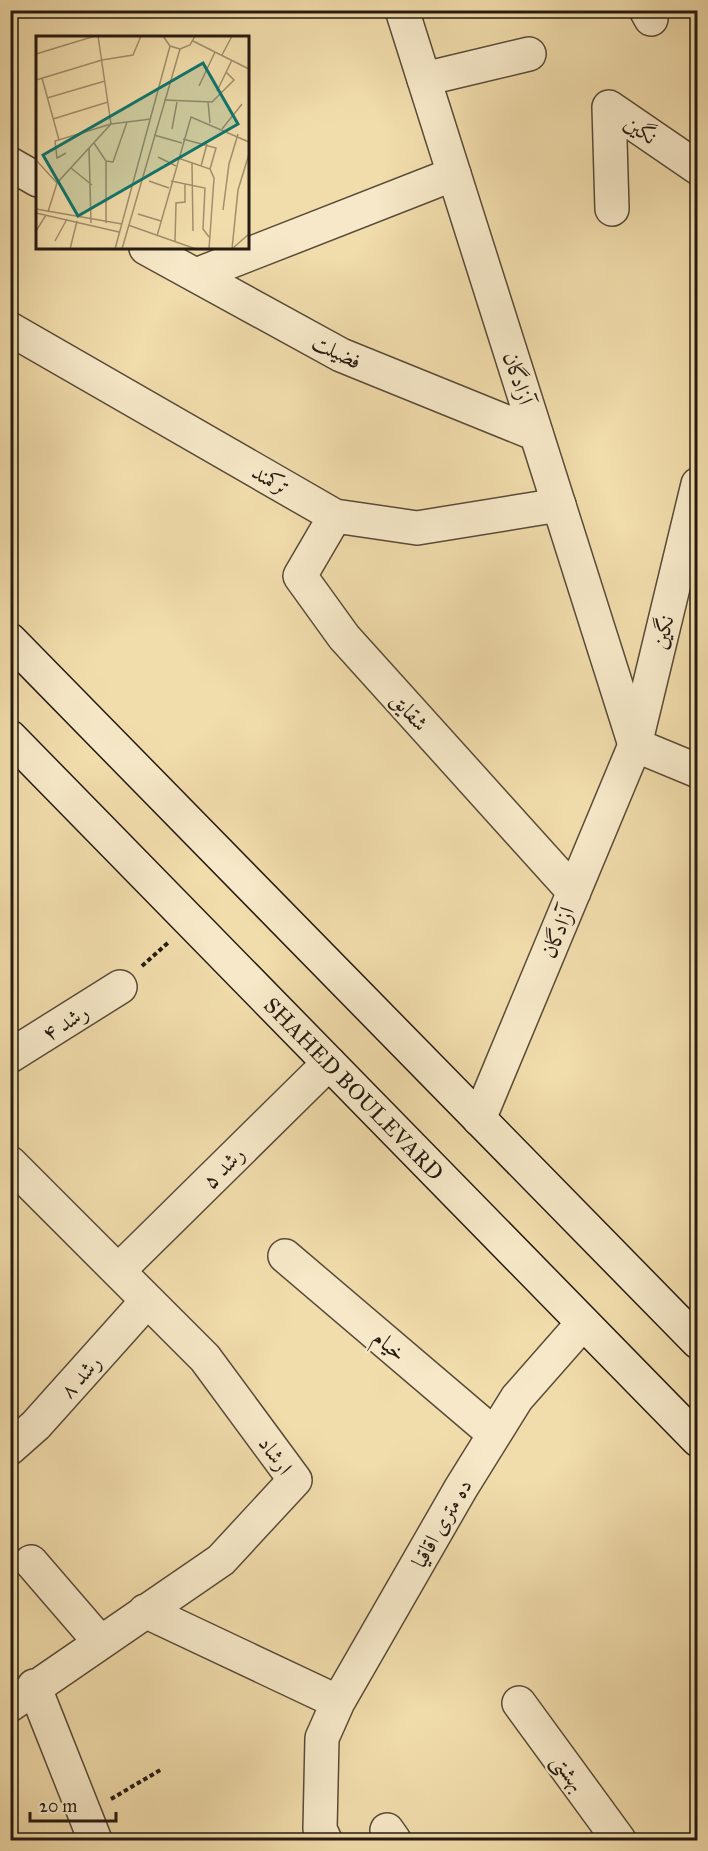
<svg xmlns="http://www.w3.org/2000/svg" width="708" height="1851" viewBox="0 0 708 1851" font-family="'IM FELL Great Primer',Amiri,serif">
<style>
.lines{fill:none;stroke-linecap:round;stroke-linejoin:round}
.minor-casing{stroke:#594b38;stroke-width:36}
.tertiary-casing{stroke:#594b38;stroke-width:36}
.secondary-casing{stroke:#261b11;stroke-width:36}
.path{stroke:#261b11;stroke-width:4;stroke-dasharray:4.5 3;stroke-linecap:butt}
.minor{stroke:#f6e8c8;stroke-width:33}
.tertiary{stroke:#f6e8c8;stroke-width:33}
.secondary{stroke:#f6e8c8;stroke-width:33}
.labels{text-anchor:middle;stroke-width:4.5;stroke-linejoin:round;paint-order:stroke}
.street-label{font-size:22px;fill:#261b11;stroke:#f6e8c8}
.inset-road{fill:none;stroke:#a08f6d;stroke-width:1.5}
.view{fill:#0f766e;fill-opacity:0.15;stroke:#0f766e;stroke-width:3}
.inset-edge{fill:none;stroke:#261b11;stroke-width:3}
</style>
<rect width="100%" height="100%" fill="#f1dcab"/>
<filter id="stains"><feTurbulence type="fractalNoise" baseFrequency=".00333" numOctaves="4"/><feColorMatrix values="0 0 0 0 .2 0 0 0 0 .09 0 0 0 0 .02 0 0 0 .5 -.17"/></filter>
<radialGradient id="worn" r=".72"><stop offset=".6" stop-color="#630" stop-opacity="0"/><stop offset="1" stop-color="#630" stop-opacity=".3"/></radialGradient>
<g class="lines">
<defs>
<path id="minor" d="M 646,10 L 651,19
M 424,79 L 529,54
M 10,164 L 38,180
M 612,209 L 609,107 L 698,168
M 146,248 L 341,355 L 536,434
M 196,275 L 454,174
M 10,329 L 335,516 L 417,528 L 559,505
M 335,516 L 300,576 L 344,637 L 574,892
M 10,1056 L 120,987
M 479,1119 L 635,745 L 698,484
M 10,1163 L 205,1358 L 295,1480 L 221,1560 L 10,1705
M 285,1256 L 494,1434
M 118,1271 L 329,1063
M 10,1448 L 36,1425 L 147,1301
M 31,1562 L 100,1642
M 145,1611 L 338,1702
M 34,1686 L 95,1840
M 519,1703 L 619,1840
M 387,1830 L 394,1840
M 325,1840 L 320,1829 L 322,1738 L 338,1702 L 461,1488 L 517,1398 L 583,1323"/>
<path id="tertiary" d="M 402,10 L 635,745 L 698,771"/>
<g id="secondary">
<path d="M 10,640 L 698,1342"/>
<path id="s1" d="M 10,737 L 698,1440"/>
</g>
</defs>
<!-- minor casing -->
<use href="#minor" class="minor-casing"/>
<!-- tertiary casing -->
<use href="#tertiary" class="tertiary-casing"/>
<!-- secondary casing -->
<use href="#secondary" class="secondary-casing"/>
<!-- path -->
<path class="path" d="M 142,966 L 170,941
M 111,1799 L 162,1769"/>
<!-- minor -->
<use href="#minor" class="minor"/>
<!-- tertiary -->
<use href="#tertiary" class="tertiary"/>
<!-- secondary -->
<use href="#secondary" class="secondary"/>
</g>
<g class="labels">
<!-- street labels -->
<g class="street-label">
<text transform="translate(641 129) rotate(34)" y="8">نگین</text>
<text transform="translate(337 351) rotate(26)" y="8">فضیلت</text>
<text transform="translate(519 378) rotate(72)" y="8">آزادگان</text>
<text transform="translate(271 479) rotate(30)" y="8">ترکمند</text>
<text transform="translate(662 632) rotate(-76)" y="8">نگین</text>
<text transform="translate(410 711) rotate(48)" y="8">شقایق</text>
<text transform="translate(557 932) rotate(-67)" y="8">آزادگان</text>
<text transform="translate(65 1022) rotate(-32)" y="8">رشد ۴</text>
<text dy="8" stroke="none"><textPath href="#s1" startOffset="492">SHAHED BOULEVARD</textPath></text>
<text transform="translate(223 1167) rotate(-45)" y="8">رشد ۵</text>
<text transform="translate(390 1345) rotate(40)" y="8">خیام</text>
<text transform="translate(80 1376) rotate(-48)" y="8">رشد ۸</text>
<text transform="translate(276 1455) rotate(54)" y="8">ارشاد</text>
<text transform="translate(441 1523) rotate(-60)" y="8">ده متری اقاقیا</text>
<text transform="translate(569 1772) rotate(54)" y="8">بهشتی</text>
</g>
</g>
<!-- overview -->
<g transform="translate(36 36)">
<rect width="213" height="213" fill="#f1dcab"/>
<path class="inset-road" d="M 127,0 L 134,10 L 144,13 L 154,9 L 159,0M 157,5 L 213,33M 0,18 L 59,0M 186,19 L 196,0M 6,42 L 23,104M 0,44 L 66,24 L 97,19 L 105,0M 163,50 L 179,16M 181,55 L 196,24M 11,62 L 69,45M 128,64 L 176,66 L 198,44 L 190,36M 172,66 L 174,87M 17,83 L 72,66M 136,93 L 141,66M 186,93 L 206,68M 118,99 L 146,107M 147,103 L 180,112 L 174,133M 58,107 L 70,125 L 70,187M 53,112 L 55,187M 30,117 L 21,122 L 19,105 L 75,88 L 115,83M 122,121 L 140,130M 142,122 L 174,133 L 178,142 L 173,213M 0,124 L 21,147M 70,125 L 77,126 L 91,86M 156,127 L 157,195M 165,130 L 171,108M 35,132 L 56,149M 113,145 L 133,152M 135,145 L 169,152 L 167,193 L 173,201M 0,173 L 86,188M 187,174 L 193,128 L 202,98M 12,176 L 21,147 L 75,88 L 62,0M 0,177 L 83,196M 102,178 L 125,185M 92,189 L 160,213M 0,195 L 10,179M 121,200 L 155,81 L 213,106M 19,205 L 31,183M 139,206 L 140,167 L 149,166 L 149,148M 197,212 L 213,198M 34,213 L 41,185M 79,213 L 134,10M 86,213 L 144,13M 196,213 L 202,154 L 213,118"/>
<path class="view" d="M 167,27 L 202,88 L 42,180 L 7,119 Z"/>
<rect width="213" height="213" class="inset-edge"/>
</g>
<!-- margin -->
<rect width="708" height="1851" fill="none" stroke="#f1dcab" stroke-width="36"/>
<rect x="12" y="12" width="684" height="1827" fill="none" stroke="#261b11" stroke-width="3"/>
<rect x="18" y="18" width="672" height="1815" fill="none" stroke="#261b11" stroke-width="1.5"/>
<!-- scale -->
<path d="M30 1812v9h86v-9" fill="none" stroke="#261b11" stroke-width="3"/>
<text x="39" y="1812" font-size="18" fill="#261b11" stroke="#f6e8c8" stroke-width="4.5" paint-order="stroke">20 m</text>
<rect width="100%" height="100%" filter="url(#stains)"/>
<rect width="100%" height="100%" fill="url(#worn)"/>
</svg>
